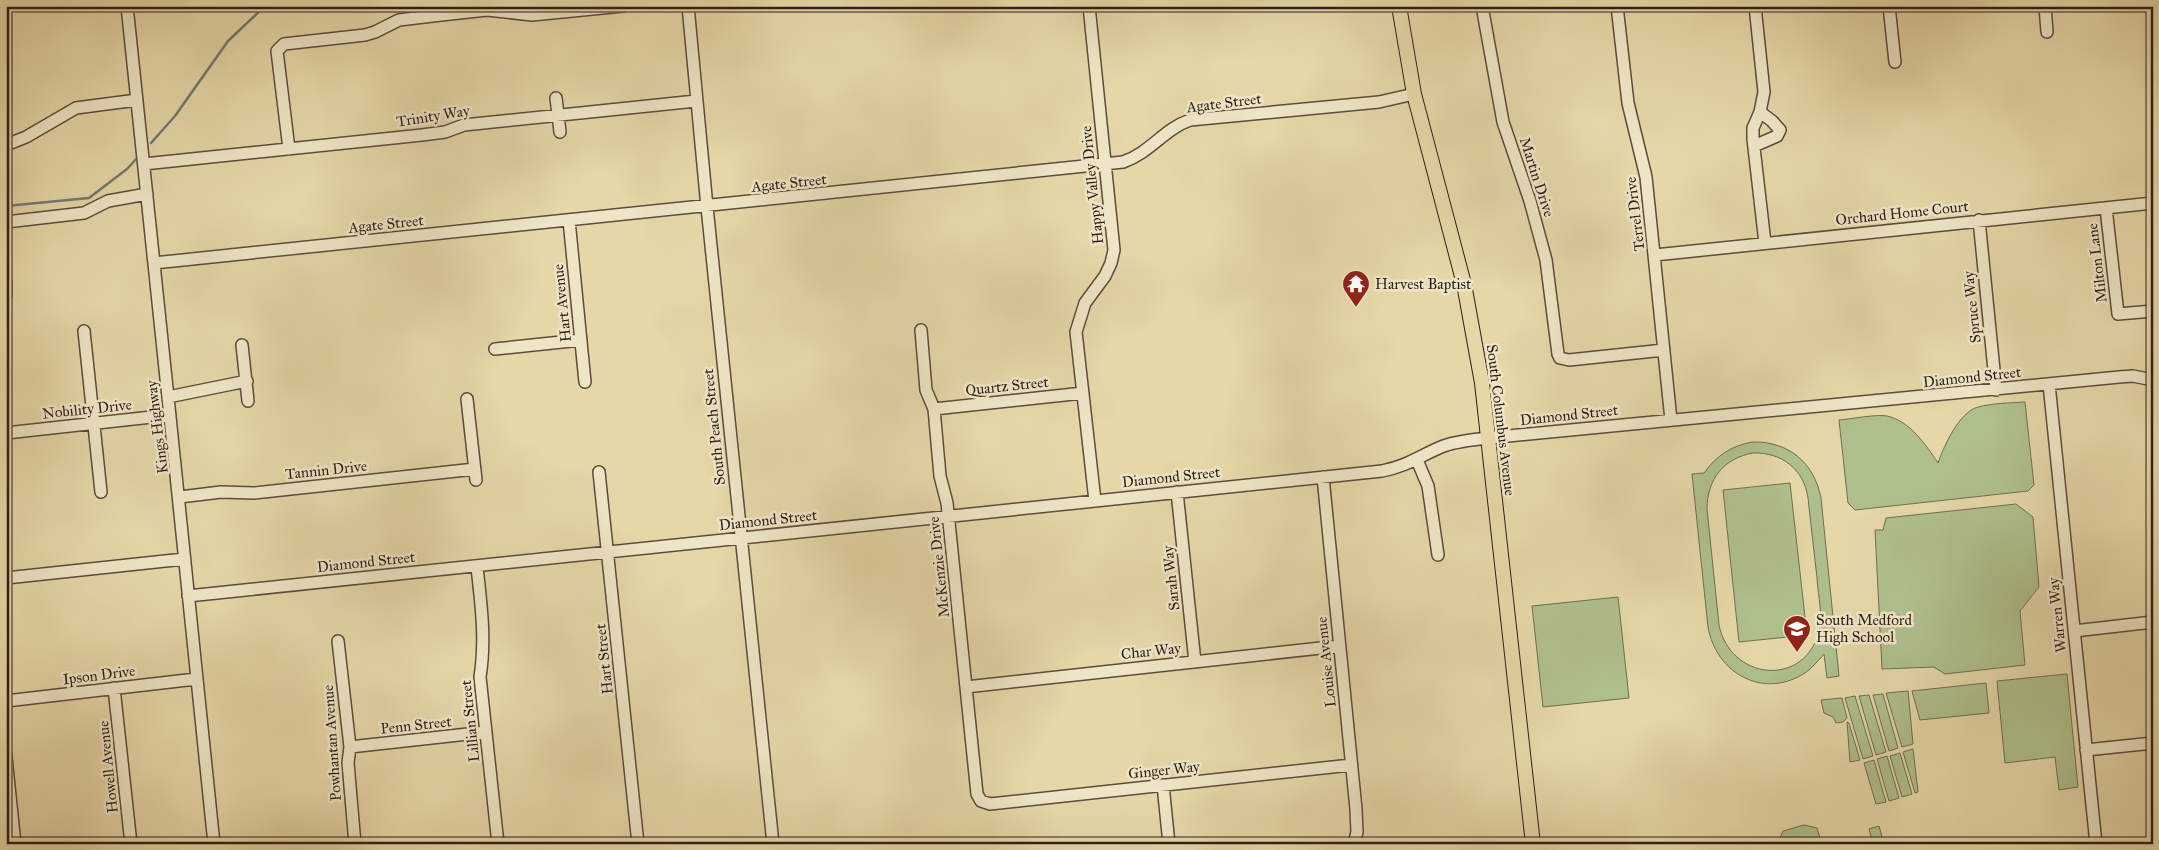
<svg xmlns="http://www.w3.org/2000/svg" width="2159" height="850" viewBox="0 0 2159 850" font-family="'IM FELL Great Primer',serif">
<style>
.green{fill:#afbf8c;stroke:#6f6e52;fill-rule:evenodd}
.lines{fill:none;stroke-linecap:round;stroke-linejoin:round}
.stream{stroke:#707a75;stroke-width:2.5}
.minor-casing{stroke:#5c4c3c;stroke-width:14}
.major-casing{stroke:#2f1e18;stroke-width:16}
.minor{stroke:#eee5c6;stroke-width:11}
.major{stroke:#e5d7a8;stroke-width:14}
.labels{text-anchor:middle;stroke-width:5;stroke-linejoin:round;paint-order:stroke}
.street-label{font-size:15px;fill:#2f1e18;stroke:#eee5c6}
.poi-label{font-size:15px;fill:#2f1e18;stroke:#eee5c6;text-anchor:start}
</style>
<rect width="100%" height="100%" fill="#e5d7a8"/>
<filter id="stains"><feTurbulence type="fractalNoise" baseFrequency=".004" numOctaves="4"/><feColorMatrix values="0 0 0 0 .2 0 0 0 0 .09 0 0 0 0 .02 0 0 0 .5 -.17"/></filter>
<radialGradient id="worn" r=".72"><stop offset=".6" stop-color="#630" stop-opacity="0"/><stop offset="1" stop-color="#630" stop-opacity=".3"/></radialGradient>
<!-- green -->
<path class="green" d="M 2025,402 L 2034,485 L 2028,491 L 1855,510 L 1848,503 L 1839,420 C 1852,419 1875,414 1887,416 C 1910,421 1926,445 1938,463 C 1944,446 1959,412 1978,407 C 1993,403 2010,403 2025,402 Z
M 1752,442 C 1788,441 1814,462 1821,498 L 1839,676 L 1827,678 L 1824,654 C 1818,661 1812,668 1805,673 C 1763,700 1716,673 1708,627 L 1692,474 L 1704,473 C 1716,456 1731,446 1752,442 ZM 1753,453 C 1781,452 1804,469 1808,498 C 1811,525 1814,552 1817,578 C 1818,597 1824,617 1818,635 C 1801,688 1730,679 1719,625 L 1707,509 C 1707,479 1724,458 1753,453 Z
M 1790,483 L 1807,635 L 1739,642 L 1723,490 Z
M 2016,504 L 2033,517 L 2039,587 L 2020,611 L 2025,665 L 1945,674 L 1934,667 L 1882,669 L 1875,530 L 1883,530 L 1886,518 Z
M 1618,597 L 1629,698 L 1543,707 L 1532,606 Z
M 2067,674 L 2078,787 L 2059,790 L 2055,757 L 2005,763 L 1997,681 Z
M 1986,683 L 1989,713 L 1920,720 L 1912,691 Z
M 1908,691 L 1913,744 L 1902,747 L 1886,693 Z
M 1883,694 L 1898,748 L 1889,751 L 1873,695 Z
M 1869,695 L 1886,752 L 1876,755 L 1859,696 Z
M 1855,696 L 1873,756 L 1863,759 L 1845,698 Z
M 1842,698 L 1847,718 L 1843,722 L 1836,723 L 1833,717 L 1824,713 L 1821,700 Z
M 1847,722 L 1849,723 L 1860,760 L 1850,762 Z
M 1913,749 L 1918,792 L 1915,793 L 1903,752 Z
M 1900,753 L 1912,794 L 1902,797 L 1890,756 Z
M 1887,756 L 1899,798 L 1889,801 L 1877,759 Z
M 1874,760 L 1886,802 L 1876,804 L 1864,763 Z
M 1804,825 L 1817,828 L 1821,841 L 1812,844 L 1775,844 L 1774,841 L 1780,838 L 1783,831 Z
M 1879,826 L 1884,844 L 1873,844 L 1869,829 Z"/>
<g class="lines">
<!-- stream -->
<path class="stream" d="M 151,143 L 175,116 L 228,41 L 265,6
M 6,206 L 89,198 L 127,169 L 138,157"/>
<defs>
<path id="minor" d="M 127,6 C 156,285 186,565 214,844
M 688,6 L 707,207 L 773,844
M 1089,6 L 1114,250 L 1111,263 L 1105,276 L 1085,303 L 1076,332 L 1095,501
M 1482,6 L 1503,122 L 1530,201 L 1546,260 L 1558,354 L 1560,358 L 1569,360 L 1664,350
M 1617,6 L 1628,103 L 1646,177 L 1671,420
M 1889,6 L 1895,62
M 2045,6 L 2047,32
M 556,98 L 560,132
M 1760,112 L 1753,128 L 1753,139 L 1765,243
M 6,145 L 26,137 L 76,108 L 137,100
M 1754,146 L 1777,136 L 1780,130 L 1772,121 L 1760,112 L 1764,92 L 1755,6
M 289,149 L 277,51 L 284,44 L 365,35 L 375,32 L 399,20 L 441,15 L 487,10 L 532,15 L 623,6
M 144,164 L 422,135 L 445,132 L 464,125 L 696,101
M 2106,208 L 2118,314 L 2153,311
M 569,220 L 585,382
M 1979,220 L 1996,390
M 6,222 L 84,213 L 108,201 L 147,194
M 1655,255 L 2153,203
M 154,263 L 1123,162 C 1150,153 1164,129 1190,120 L 1379,102 L 1414,94
M 6,282 L 6,295
M 921,330 L 926,390 L 934,409 L 940,476 L 947,503 L 977,794 L 981,801 L 990,804 L 1351,765
M 84,331 L 101,492
M 242,345 L 248,401
M 495,349 L 581,340
M 2049,384 L 2096,844
M 168,397 L 247,381
M 467,399 L 476,480
M 934,409 L 1083,393
M 6,433 L 170,415
M 1417,460 L 1428,486 L 1438,555
M 599,472 L 638,844
M 1323,477 L 1356,809 L 1357,832 L 1354,844
M 1177,492 L 1195,662
M 180,497 L 221,492 L 254,493 L 475,469
M 477,567 C 481,604 486,639 480,677 L 498,844
M 6,578 L 184,559
M 188,596 L 1382,471 C 1407,466 1418,457 1441,447 C 1455,441 1472,440 1488,438 L 2119,377 L 2133,376 L 2153,380
M 2074,631 L 2153,622
M 338,641 L 350,747 L 348,763 L 355,844
M 966,687 L 1339,646
M 114,688 L 131,844
M 6,701 L 196,679
M 350,747 L 486,732
M 2086,750 L 2153,743
M 6,757 L 15,844
M 1163,785 L 1169,844"/>
<path id="major" d="M 1399,6 L 1414,94 L 1464,284 L 1482,383 L 1533,844"/>
</defs>
<!-- minor casing -->
<use href="#minor" class="minor-casing"/>
<!-- major casing -->
<use href="#major" class="major-casing"/>
<!-- minor -->
<use href="#minor" class="minor"/>
<!-- major -->
<use href="#major" class="major"/>
</g>
<!-- icons -->
<defs>
<symbol id="temple-pin" viewBox="-11 -11 22 30"><path d="M0 17L-7.5 6A9.5 9.5 0 1 1 7.5 6Z" fill="#8f2418" stroke="#eee5c6"/><path d="M0-6L5-2H3V0L6.5 2.5H4V6H1.5V3h-3V6H-4V2.5H-6.5L-3 0V-2H-5Z" fill="#fff"/></symbol>
<symbol id="school-pin" viewBox="-11 -11 22 30"><path d="M0 17L-7.5 6A9.5 9.5 0 1 1 7.5 6Z" fill="#8f2418" stroke="#eee5c6"/><path d="M0-5L7-2L0 1L-7-2ZM-4 1L0 2.5L4 1V4Q0 6-4 4Z" fill="#fff"/></symbol>
</defs>
<g fill-rule="evenodd">
<use href="#temple-pin" x="1340" y="268" width="32" height="43"/>
<use href="#school-pin" x="1781" y="613" width="32" height="43"/>
</g>
<g class="labels">
<!-- street labels -->
<g class="street-label">
<text transform="translate(1224 103) rotate(-7)" y="5">Agate Street</text>
<text transform="translate(433 116) rotate(-9)" y="5">Trinity Way</text>
<text transform="translate(1537 177) rotate(72)" y="5">Martin Drive</text>
<text transform="translate(789 183) rotate(-6)" y="5">Agate Street</text>
<text transform="translate(1092 185) rotate(-96)" y="5">Happy Valley Drive</text>
<text transform="translate(1902 213) rotate(-6)" y="5">Orchard Home Court</text>
<text transform="translate(1635 214) rotate(-97)" y="5">Terrel Drive</text>
<text transform="translate(386 224) rotate(-6)" y="5">Agate Street</text>
<text transform="translate(2097 263) rotate(-97)" y="5">Milton Lane</text>
<text transform="translate(562 303) rotate(-96)" y="5">Hart Avenue</text>
<text transform="translate(1972 307) rotate(-96)" y="5">Spruce Way</text>
<text transform="translate(1972 377) rotate(-6)" y="5">Diamond Street</text>
<text transform="translate(1007 386) rotate(-6)" y="5">Quartz Street</text>
<text transform="translate(87 409) rotate(-6)" y="5">Nobility Drive</text>
<text transform="translate(1569 415) rotate(-6)" y="5">Diamond Street</text>
<text transform="translate(1501 420) rotate(83)" y="5">South Columbus Avenue</text>
<text transform="translate(157 427) rotate(-97)" y="5">Kings Highway</text>
<text transform="translate(714 427) rotate(-96)" y="5">South Peach Street</text>
<text transform="translate(326 470) rotate(-6)" y="5">Tannin Drive</text>
<text transform="translate(1171 477) rotate(-6)" y="5">Diamond Street</text>
<text transform="translate(768 520) rotate(-6)" y="5">Diamond Street</text>
<text transform="translate(366 562) rotate(-6)" y="5">Diamond Street</text>
<text transform="translate(939 567) rotate(-96)" y="5">McKenzie Drive</text>
<text transform="translate(1171 578) rotate(-96)" y="5">Sarah Way</text>
<text transform="translate(2057 615) rotate(-96)" y="5">Warren Way</text>
<text transform="translate(1151 651) rotate(-6)" y="5">Char Way</text>
<text transform="translate(604 659) rotate(-96)" y="5">Hart Street</text>
<text transform="translate(1326 662) rotate(-96)" y="5">Louise Avenue</text>
<text transform="translate(99 675) rotate(-7)" y="5">Ipson Drive</text>
<text transform="translate(470 721) rotate(-96)" y="5">Lillian Street</text>
<text transform="translate(416 725) rotate(-6)" y="5">Penn Street</text>
<text transform="translate(332 743) rotate(-94)" y="5">Powhantan Avenue</text>
<text transform="translate(108 767) rotate(-96)" y="5">Howell Avenue</text>
<text transform="translate(1164 770) rotate(-6)" y="5">Ginger Way</text>
</g>
<!-- poi labels -->
<g class="poi-label">
<text x="1375" y="289">Harvest Baptist</text>
<text x="1816" y="625">South Medford<tspan x="1816" dy="17">High School</tspan></text>
</g>
</g>
<!-- margin -->
<rect width="2159" height="850" fill="none" stroke="#e5d7a8" stroke-width="25"/>
<rect x="8" y="8" width="2144" height="835" fill="none" stroke="#2f1e18" stroke-width="2.5"/>
<rect x="12" y="12" width="2134" height="825" fill="none" stroke="#2f1e18"/>
<rect width="100%" height="100%" filter="url(#stains)"/>
<rect width="100%" height="100%" fill="url(#worn)"/>
</svg>
